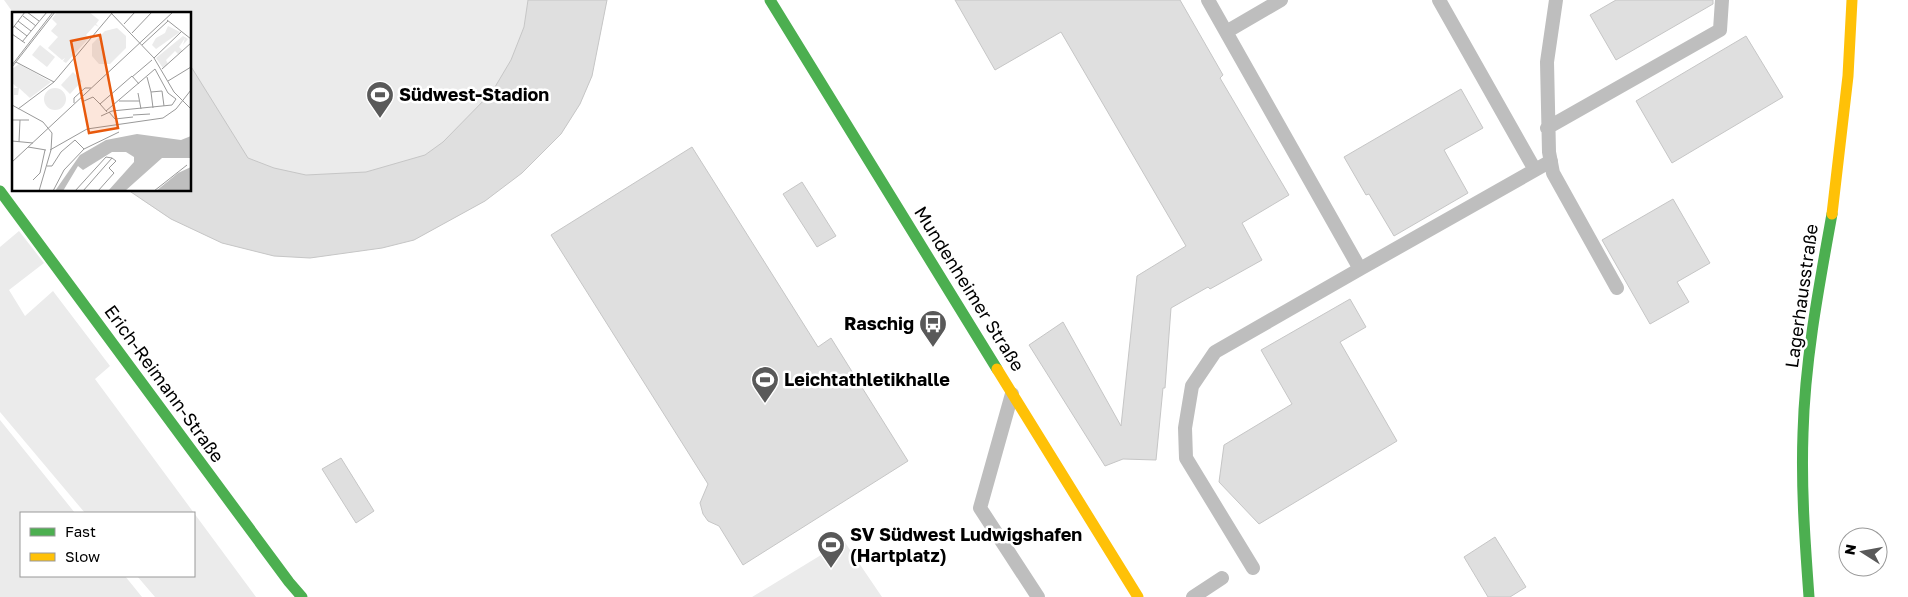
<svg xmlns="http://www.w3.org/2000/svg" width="1908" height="597" viewBox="0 0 1908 597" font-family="'Golos Text',sans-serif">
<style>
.green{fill:#ebebeb}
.building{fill:#dfdfdf;stroke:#c6c6c6}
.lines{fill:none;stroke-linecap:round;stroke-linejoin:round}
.lane{stroke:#bebebe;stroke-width:14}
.fast{stroke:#4caf50;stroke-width:11}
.slow{stroke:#ffc107;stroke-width:11}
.labels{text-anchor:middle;stroke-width:5;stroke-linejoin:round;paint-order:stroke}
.poi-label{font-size:18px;font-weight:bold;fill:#000;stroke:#fff;text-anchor:start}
.street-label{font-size:18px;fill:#000;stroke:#fff}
.inset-road{fill:none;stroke:#999;stroke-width:1}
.view{fill:#e8590c;fill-opacity:0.15;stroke:#e8590c;stroke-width:2.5}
.inset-edge{fill:none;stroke:#000;stroke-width:2.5}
</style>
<rect width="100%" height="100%" fill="#fff"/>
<!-- green -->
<path class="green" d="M 4,0 L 607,0 L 592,76 L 580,104 L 561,134 L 522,173 L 485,201 L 414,240 L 382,248 L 310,258 L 274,256 L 222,243 L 171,219 L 142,200 L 134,190 L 190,190 L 190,14 L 14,14 Z
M 19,231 L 44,263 L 9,290 L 25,316 L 53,291 L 110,366 L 95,379 L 256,597 L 155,597 L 137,576 L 194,576 L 194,513 L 85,513 L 0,412 L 0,247 Z
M 0,420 L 75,513 L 21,513 L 21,576 L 125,576 L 142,597 L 0,597 Z
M 844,541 L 882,597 L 752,597 Z"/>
<!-- building -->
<path class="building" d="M 528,0 L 607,0 L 592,76 L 580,104 L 561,134 L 522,173 L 485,201 L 414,240 L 382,248 L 310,258 L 274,256 L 222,243 L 171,219 L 128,190 L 190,190 L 190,65 L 248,158 L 274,168 L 306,175 L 366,172 L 425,155 L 443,142 L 492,92 L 511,60 L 524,27 Z
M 955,0 L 1180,0 L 1223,75 L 1220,78 L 1289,195 L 1242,223 L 1262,260 L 1210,289 L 1208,287 L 1171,308 L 1165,388 L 1163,388 L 1156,460 L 1123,459 L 1105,466 L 1029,345 L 1063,322 L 1121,426 L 1137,276 L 1186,246 L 1061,32 L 995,70 Z
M 1616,0 L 1713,0 L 1713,4 L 1616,60 L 1590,15 Z
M 1746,36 L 1783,97 L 1672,163 L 1636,101 Z
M 1461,89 L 1483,128 L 1444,150 L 1468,193 L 1394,236 L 1369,194 L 1366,195 L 1344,157 Z
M 692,147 L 818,347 L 831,338 L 908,461 L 743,565 L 719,526 L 708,521 L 703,514 L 700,503 L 708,484 L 551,235 Z
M 802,182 L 836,236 L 817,247 L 783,194 Z
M 1673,199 L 1710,263 L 1677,282 L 1689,302 L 1650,324 L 1602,240 Z
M 1350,299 L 1366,327 L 1340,342 L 1397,441 L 1259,524 L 1219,482 L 1224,445 L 1292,404 L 1261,350 Z
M 341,458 L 374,511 L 356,523 L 322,469 Z
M 1495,537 L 1526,587 L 1510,597 L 1488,597 L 1464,557 Z"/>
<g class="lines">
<!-- lane -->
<path class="lane" d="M 1208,0 L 1360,269 L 1551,161
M 1439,0 L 1535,170
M 1556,0 L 1547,62 L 1549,152 L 1553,173 L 1617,288
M 1226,32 L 1281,0
M 1547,128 L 1720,30 L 1722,0
M 1012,394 L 980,508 L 1038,597
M 1253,568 L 1186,458 L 1185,428 L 1192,386 L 1215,352 L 1360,269
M 1193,597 L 1222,578"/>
<!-- fast -->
<path class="fast" d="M 770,0 L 997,369
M 0,191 L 289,582 L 302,597
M 1809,597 C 1805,542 1801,488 1803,433 C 1805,359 1819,286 1832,214"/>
<!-- slow -->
<path class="slow" d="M 1832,214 L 1848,76 L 1852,0
M 997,369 L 1138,597"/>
</g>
<!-- icons -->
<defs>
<symbol id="stadium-pin" viewBox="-11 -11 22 30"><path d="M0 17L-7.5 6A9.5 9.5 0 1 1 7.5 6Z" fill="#595959" stroke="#fff"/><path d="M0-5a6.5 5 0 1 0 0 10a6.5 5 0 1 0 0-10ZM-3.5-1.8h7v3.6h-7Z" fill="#fff"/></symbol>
<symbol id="bus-pin" viewBox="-11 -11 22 30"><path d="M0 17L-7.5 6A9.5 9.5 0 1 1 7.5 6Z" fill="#595959" stroke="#fff"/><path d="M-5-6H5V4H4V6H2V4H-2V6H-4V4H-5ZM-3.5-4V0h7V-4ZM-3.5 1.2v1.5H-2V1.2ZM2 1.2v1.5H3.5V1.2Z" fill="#fff"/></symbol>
</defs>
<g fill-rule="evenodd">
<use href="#stadium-pin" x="364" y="79" width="32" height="43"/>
<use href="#bus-pin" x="917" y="308" width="32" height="43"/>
<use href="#stadium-pin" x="749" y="364" width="32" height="43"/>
<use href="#stadium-pin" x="815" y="529" width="32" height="43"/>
</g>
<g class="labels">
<!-- poi labels -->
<g class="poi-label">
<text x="399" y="101">Südwest-Stadion</text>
<text x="914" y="330" text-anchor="end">Raschig</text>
<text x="784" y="386">Leichtathletikhalle</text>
<text x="850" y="541">SV Südwest Ludwigshafen<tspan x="850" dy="21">(Hartplatz)</tspan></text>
</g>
<!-- street labels -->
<g class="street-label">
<text transform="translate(969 289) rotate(58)" y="6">Mundenheimer Straße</text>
<text transform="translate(1802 296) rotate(-82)" y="6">Lagerhausstraße</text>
<text transform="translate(164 384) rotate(54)" y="6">Erich-Reimann-Straße</text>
</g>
</g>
<!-- overview -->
<g transform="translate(12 12)">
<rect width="179" height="179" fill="#fff"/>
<path d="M 45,0 L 77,0 L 87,8 L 84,12 L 87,15 L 83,13 L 74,23 L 77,26 L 54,51 L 51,49 L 53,46 L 50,48 L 36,36 L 46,25 L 39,19 L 45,12 L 40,7 ZM 156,14 L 168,20 L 144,37 L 140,33 L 144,26 L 153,21 ZM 105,16 L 114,24 L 114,36 L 98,52 L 87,52 L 80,44 L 80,32 L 93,19 ZM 171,24 L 176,27 L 171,33 L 173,26 L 167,35 L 171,39 L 166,42 L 163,39 L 154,48 L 156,52 L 151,56 L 144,46 ZM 28,33 L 43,45 L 35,55 L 20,43 ZM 7,52 L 39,70 L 18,86 L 7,76 L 6,83 L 2,83 L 2,76 L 6,76 L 0,71 L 0,57 ZM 61,60 L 70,69 L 58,82 L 49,73 ZM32 87a11 11 0 1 1 22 0a11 11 0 1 1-22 0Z" fill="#ebebeb"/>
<path d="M 125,122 L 169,128 L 179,124 L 179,146 L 150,146 L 113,179 L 96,179 L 122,150 L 122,145 L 114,140 L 100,140 L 71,158 L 66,154 L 51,179 L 43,179 L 68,143 L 94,128 ZM 179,155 L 179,179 L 144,179 L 166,161 Z" fill="#bebebe"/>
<path class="inset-road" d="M 15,0 L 27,9M 98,0 L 142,46 L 162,80 L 179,97M 11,4 L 24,14M 155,8 L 179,27M 6,9 L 19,19M 112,12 L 123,0M 2,14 L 15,24M 0,17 L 13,0M 120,21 L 140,0M 0,22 L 13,31M 10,30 L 35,0M 130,33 L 156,9M 142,46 L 169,20M 4,50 L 42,70M 0,53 L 41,0M 0,55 L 43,0M 150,57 L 179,31M 120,65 L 140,48M 135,65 L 139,80M 156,69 L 179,55M 126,81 L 129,97M 72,89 L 81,85 L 88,92M 107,89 L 127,89M 62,91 L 62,86 L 73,76 L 79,76M 0,93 L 31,110 L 40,121 L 39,138 L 27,179M 141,96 L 139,80 L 150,79 L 152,94M 6,97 L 42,70 L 101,0M 95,100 L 88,92 L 120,64 L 127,72M 97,100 L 103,107 L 121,105M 121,103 L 138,102M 89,104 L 100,99 L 160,93 L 164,87 L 156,81 L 143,57 L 94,99M 0,108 L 17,108M 0,129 L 21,131M 7,130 L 8,108M 16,135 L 34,138M 72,137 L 107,120M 38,138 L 75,117 L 151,106 L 164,97 L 179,78M 0,150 L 161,0M 35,154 L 40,154 L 49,140 L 63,128 L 72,137 L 52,158 L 41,179M 21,168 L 28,161 L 33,138M 63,179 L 94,145 L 100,146M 71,179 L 100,146M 86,179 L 102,161 L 97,156 L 104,149 L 100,146M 142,179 L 175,153"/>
<path class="view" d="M 88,23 L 106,116 L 77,121 L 59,29 Z"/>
<rect width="179" height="179" class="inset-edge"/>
</g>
<!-- legend -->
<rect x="20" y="512" width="175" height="65" fill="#ffffff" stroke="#999999"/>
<rect x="30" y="528" width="25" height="8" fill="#4caf50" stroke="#999999"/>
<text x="65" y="537" font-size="15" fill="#000000">Fast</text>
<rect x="30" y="553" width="25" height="8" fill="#ffc107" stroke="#999999"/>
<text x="65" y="562" font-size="15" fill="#000000">Slow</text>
<!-- north arrow -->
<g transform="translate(1863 552) rotate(281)"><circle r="24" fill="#ffffff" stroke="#999999"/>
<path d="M0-4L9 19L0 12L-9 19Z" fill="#595959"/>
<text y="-8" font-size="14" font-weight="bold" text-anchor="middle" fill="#000000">N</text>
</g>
</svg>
